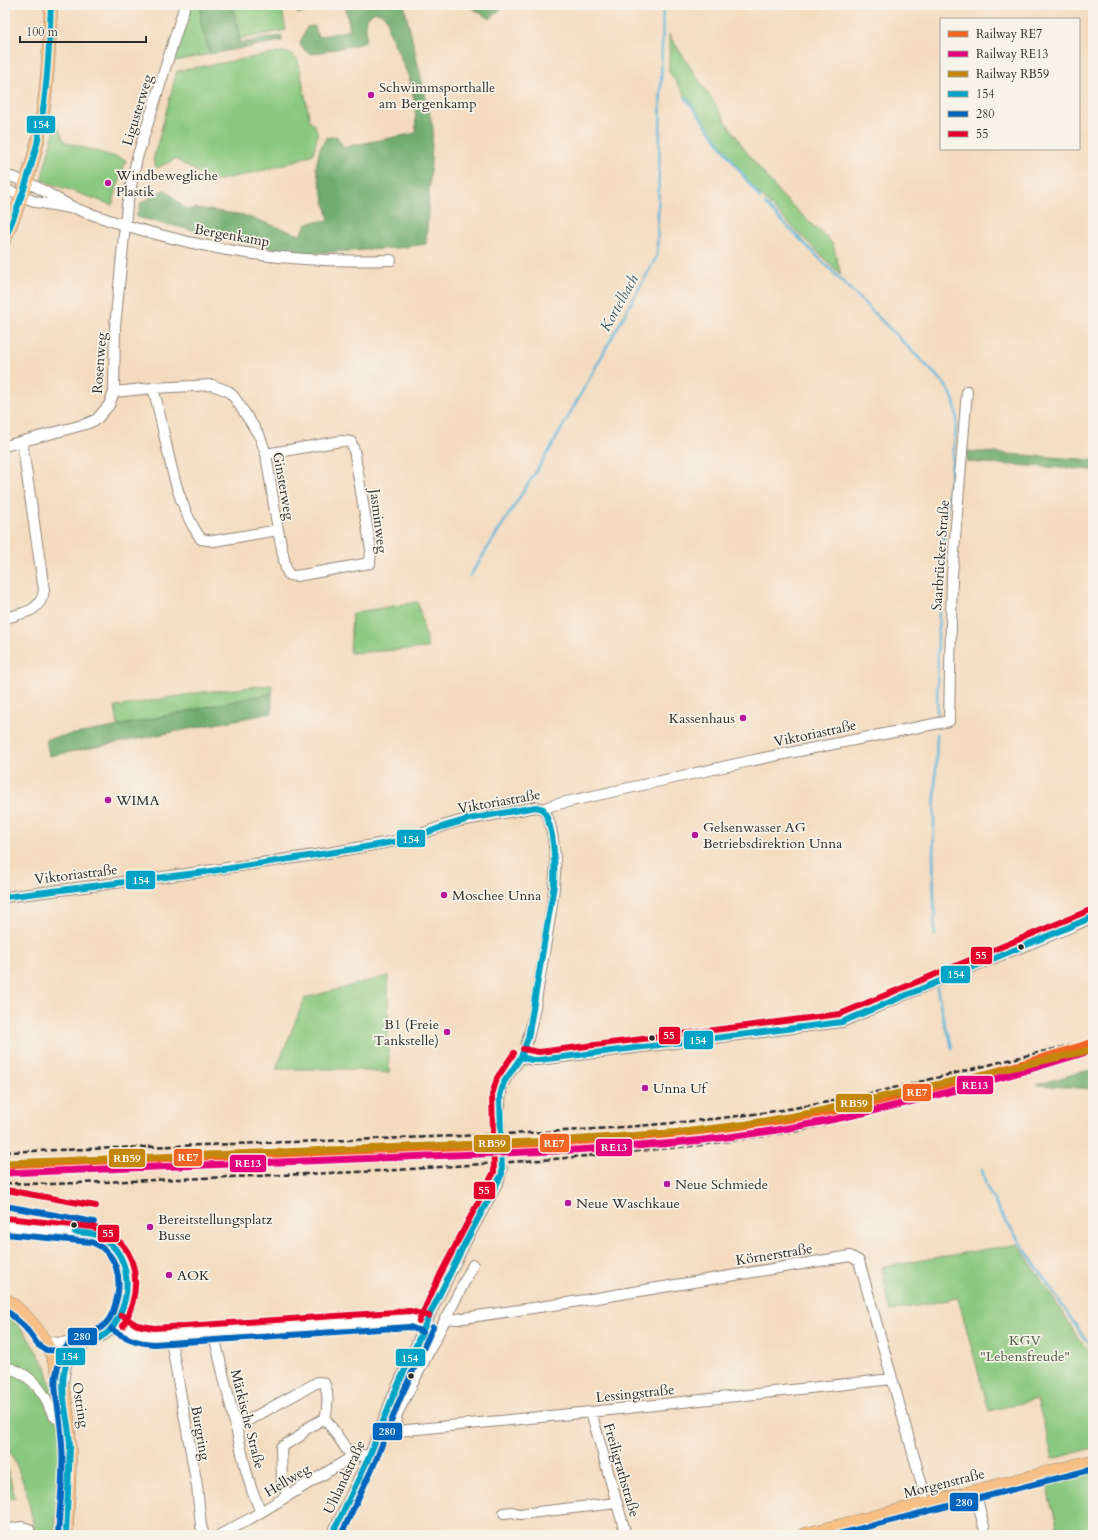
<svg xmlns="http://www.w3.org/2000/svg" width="1098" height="1540" viewBox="0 0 1098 1540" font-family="Cardo,serif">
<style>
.green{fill:#8ac87f;stroke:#5a7a55}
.forest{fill:#6fac6e;stroke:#4d6c4c}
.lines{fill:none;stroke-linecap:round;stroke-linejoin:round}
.stream{stroke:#5cb5d9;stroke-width:2.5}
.minor-tunnel{stroke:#ccb8a1;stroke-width:10;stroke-dasharray:10 5;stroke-linecap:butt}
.minor-casing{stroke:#908375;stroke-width:12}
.major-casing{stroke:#908375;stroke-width:14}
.minor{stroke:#fff;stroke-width:10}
.major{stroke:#f5bf86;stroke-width:13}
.rail{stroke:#2b2b2b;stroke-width:2.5;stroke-dasharray:6 3;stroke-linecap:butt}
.bus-1-casing{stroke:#f7f3e8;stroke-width:9}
.bus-2-casing{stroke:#f7f3e8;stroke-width:9}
.bus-3-casing{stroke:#f7f3e8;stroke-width:9}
.bus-1{stroke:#02a3c6;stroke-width:6}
.bus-2{stroke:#0065bd;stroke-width:6}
.bus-3{stroke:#e4002b;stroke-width:6}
.rail-1-casing{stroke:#f7f3e8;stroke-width:10}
.rail-2-casing{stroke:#f7f3e8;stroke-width:10}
.rail-3-casing{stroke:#f7f3e8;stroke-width:10}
.rail-1{stroke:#f26522;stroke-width:7}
.rail-2{stroke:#e5007d;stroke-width:7}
.rail-3{stroke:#c4870b;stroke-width:7}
.poi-dot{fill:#b5179e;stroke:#f7f3e8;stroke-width:1.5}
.bus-dot{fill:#2b2b2b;stroke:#f7f3e8;stroke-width:1.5}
.labels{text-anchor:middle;stroke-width:3.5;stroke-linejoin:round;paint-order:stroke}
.poi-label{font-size:14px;fill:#2b2b2b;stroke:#f7f3e8;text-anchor:start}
.street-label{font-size:14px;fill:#2b2b2b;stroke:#f7f3e8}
.park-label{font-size:14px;fill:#485a44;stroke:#f7f3e8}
.water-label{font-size:15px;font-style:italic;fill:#3c5b68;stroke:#f7f3e8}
.line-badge{stroke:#f7f3e8;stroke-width:1.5}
.badge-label{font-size:11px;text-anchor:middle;font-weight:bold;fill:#fff}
</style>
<rect width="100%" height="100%" fill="#f7f3e8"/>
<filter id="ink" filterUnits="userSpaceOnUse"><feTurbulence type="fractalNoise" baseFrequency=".025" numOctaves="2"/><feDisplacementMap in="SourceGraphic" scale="8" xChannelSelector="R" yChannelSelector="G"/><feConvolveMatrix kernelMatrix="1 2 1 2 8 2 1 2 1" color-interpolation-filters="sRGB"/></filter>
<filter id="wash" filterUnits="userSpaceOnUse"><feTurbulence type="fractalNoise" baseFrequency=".012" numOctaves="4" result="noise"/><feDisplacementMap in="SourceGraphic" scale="16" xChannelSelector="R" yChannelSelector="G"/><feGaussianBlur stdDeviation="0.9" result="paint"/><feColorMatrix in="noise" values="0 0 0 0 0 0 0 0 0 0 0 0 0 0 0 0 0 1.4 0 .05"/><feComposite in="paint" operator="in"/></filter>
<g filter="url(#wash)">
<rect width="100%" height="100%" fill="#f4dbbf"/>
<!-- green -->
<path class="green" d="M 191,5 L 201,5 L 201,24 L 210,54 L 176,61 L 173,59 L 184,17 Z
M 233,5 L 281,5 L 286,30 L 240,39 Z
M 296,5 L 344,5 L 298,14 Z
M 669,35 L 745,150 L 780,194 L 833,244 L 841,275 L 762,197 L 743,176 L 669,72 Z
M 282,52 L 291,54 L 298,60 L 310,121 C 322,129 316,142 313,154 C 278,168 243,176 207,182 L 200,174 L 175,159 L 157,168 L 153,161 L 177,71 Z
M 56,124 L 65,142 L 126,160 L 112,205 L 41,180 Z
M 417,602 L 418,603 L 428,648 L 350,653 L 352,613 Z
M 272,685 L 272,693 L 118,726 L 115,707 L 196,693 Z
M 388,976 L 389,1073 L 344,1069 L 276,1069 L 305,998 Z
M 1018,1244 L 1082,1343 L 1093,1354 L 1093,1448 L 1053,1459 L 1037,1399 L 989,1411 L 958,1298 L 890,1311 L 882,1267 Z
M 5,1315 L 11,1318 L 25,1333 L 46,1367 L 57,1408 L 61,1438 L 55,1535 L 35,1535 C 30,1504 23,1471 5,1444 Z
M 5,1470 L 8,1470 L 15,1498 L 5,1499 Z
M 1093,1470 L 1093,1535 L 1059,1535 L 1047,1482 Z"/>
<!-- forest -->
<path class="forest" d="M 201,5 L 232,5 L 240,43 L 282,36 L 282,41 L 210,54 L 201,24 Z
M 345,5 L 404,5 L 433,128 L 426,244 L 397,248 L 298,254 L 136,217 L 141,203 L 165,189 L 186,210 L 195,208 L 243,215 L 300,235 L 307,223 L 329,220 L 316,167 L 320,148 L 326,138 L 336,136 L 344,147 L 416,133 L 415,104 L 410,80 L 388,29 C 389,19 385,13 375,12 L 366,18 C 364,27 369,35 364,43 L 312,54 C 306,52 302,50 300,43 L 307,27 L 315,26 L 318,37 L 350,30 Z
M 467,5 L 504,5 L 504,6 L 490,19 Z
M 967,451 L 1093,460 L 1093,470 L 967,462 Z
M 272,693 L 272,713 L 49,756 L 46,739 L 109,728 Z
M 1093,1070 L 1093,1089 L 1037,1085 L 1080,1072 Z"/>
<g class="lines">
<!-- stream -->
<path class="stream" d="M 685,97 L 760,198
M 765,204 L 941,380 C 953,395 955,400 957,419 L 943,542
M 470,576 L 552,446 L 657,256 L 663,5
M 937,715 L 938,632 L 942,553
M 935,935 L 933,855 L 937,734
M 937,988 L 945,1027 L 949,1035 L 952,1048
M 982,1169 L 986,1186 L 1001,1214 L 1082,1335 L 1093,1348"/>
</g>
</g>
<g filter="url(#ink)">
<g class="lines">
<!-- minor-tunnel -->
<path class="minor-tunnel" d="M 500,1106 L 502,1169"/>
<defs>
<path id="minor" d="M 5,175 C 12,177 19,179 25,182 C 45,189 62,204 82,211 C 127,227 174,240 222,249 C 277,259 335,262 391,260
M 5,189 L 36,202 L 70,208
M 153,388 C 167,436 171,497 201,539 L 214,541 L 278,530
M 114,392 L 153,388 L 212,385 L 228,391 L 234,397 L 250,421 L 260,437 L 266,454 L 278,530 L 286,569 L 289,575 L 296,576 L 370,563 L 371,550 L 354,450 L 351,442 L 341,441 L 266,454
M 5,446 L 86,424 L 97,419 L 109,405 L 114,392 L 115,327 L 127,205 L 137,158 L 185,5
M 5,618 C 23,613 41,612 44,590 L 22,442
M 5,897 L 186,874 L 328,853 L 407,839 L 446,825 L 460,821 L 536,807 L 543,809 L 553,805 L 754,760 L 949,721 L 952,575 L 967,391
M 521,1057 L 532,1060 L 539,1060 L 842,1022 L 947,977 L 1071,927 L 1093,917
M 500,1106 C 500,1098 500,1090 504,1082 C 510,1070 521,1061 525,1049 C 535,1018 538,984 544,953 C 548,927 554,900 555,874 C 556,859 553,820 543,809
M 5,1226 C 22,1228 39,1230 57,1231 C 81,1233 107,1232 121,1256 C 125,1264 127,1274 127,1283 C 126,1299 123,1315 112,1328 C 107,1334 101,1337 94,1340 C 67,1351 66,1356 63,1385
M 445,1318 L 457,1319 L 567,1303 L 850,1256 L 859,1261 L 927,1503
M 116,1322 C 130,1332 137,1336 154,1336 L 411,1319 L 426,1324
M 213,1331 L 246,1470 L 252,1491 L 261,1512
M 170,1335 L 197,1486 L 201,1526 L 204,1535
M 44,1340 C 59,1346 73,1341 87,1336
M 5,1367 C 23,1371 37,1383 46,1399 C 49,1406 50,1413 56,1418 L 68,1418
M 591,1412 L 626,1535
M 236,1427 L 318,1382 L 324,1383 C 329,1392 328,1408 325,1418
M 398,1430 L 396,1417 L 398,1412 L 473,1265
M 381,1431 L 387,1432 L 591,1412 L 892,1379
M 975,1491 L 986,1535
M 288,1496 L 282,1484 L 281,1447 L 299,1437 L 306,1429 L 325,1418 L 352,1457
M 504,1513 L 512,1512 L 520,1514 L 617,1503
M 5,1530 L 22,1527 L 29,1529 L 30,1535
M 220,1535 L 251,1518 L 352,1457 L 363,1455 L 369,1457
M 332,1535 L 369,1457 L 393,1396 L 431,1312 L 464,1245 L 499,1180 L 502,1169"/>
<path id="major" d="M 5,239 C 20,203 33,167 40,129 C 48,88 49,47 51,5
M 5,1299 C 82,1351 71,1455 66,1535
M 803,1535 L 1093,1461"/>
</defs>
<!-- minor casing -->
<use href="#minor" class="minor-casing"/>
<!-- major casing -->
<use href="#major" class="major-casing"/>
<!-- minor -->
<use href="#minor" class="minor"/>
<!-- major -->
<use href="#major" class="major"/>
<!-- rail -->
<path class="rail" d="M 5,1152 C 137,1147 270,1143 402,1138 C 520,1134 637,1129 754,1114 C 869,1099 980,1065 1093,1040
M 5,1183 L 52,1184 L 382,1171 L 554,1159 L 701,1145 L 758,1137 L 798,1131 L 904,1107"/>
<defs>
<path id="bus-1" d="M 5,239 C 18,208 29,177 37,144 C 47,98 49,52 51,5
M 5,897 L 205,872 L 354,849 L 410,839 L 442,827 L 469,819 L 536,807 L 543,809
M 521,1057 L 532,1060 L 539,1060 L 842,1022 L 1093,917
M 66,1535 L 70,1447 C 70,1420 56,1386 68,1360 C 76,1342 97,1344 109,1331 C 133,1304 135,1254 99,1236 C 92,1233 83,1233 75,1232
M 332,1535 L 369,1457 L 393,1396 L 431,1312 L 464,1245 L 502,1174 L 500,1096 L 504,1082 L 521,1057 L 528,1038 L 554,885 C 555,860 555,831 543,809"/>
<path id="bus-2" d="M 5,1206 L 94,1222
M 5,1234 L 91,1242 C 118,1252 123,1280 115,1305 C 113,1313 109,1321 103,1326 C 93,1335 79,1335 69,1344 C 61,1352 58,1364 56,1375 C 54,1386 56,1396 58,1408 C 60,1419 61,1432 62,1444 C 64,1474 60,1504 58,1534
M 5,1309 L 25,1327 L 38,1345 L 46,1350 L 64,1351 L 98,1340
M 111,1329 C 125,1338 137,1343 154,1344 L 410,1327 L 423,1332
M 341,1535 L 376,1460 L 400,1399 L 433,1327
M 835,1535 L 1093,1469"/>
<path id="bus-3" d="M 523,1049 L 539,1052 L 840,1014 L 1090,910
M 6,1190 L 96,1206
M 6,1218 L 92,1227 C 140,1240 144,1287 123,1326
M 121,1315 L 137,1325 L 154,1328 L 410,1311 L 429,1316
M 419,1321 L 440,1275 L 494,1172 L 492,1095 L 497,1078 L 514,1053"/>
</defs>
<!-- bus-1 casing -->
<use href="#bus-1" class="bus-1-casing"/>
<!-- bus-2 casing -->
<use href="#bus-2" class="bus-2-casing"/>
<!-- bus-3 casing -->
<use href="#bus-3" class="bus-3-casing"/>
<!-- bus-1 -->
<use href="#bus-1" class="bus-1"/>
<!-- bus-2 -->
<use href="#bus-2" class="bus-2"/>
<!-- bus-3 -->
<use href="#bus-3" class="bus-3"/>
<defs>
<path id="rail-1" d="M 5,1165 L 553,1143 C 635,1139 716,1132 797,1118 C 897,1101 996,1072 1093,1042"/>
<path id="rail-2" d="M 5,1173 L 553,1151 C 636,1147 719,1141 800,1126 C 899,1108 997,1080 1093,1050"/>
<path id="rail-3" d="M 5,1163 L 554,1141 L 683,1132 L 747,1124 L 810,1113 L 1091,1050"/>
</defs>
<!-- rail-1 casing -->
<use href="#rail-1" class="rail-1-casing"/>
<!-- rail-2 casing -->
<use href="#rail-2" class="rail-2-casing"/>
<!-- rail-3 casing -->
<use href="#rail-3" class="rail-3-casing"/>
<!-- rail-1 -->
<use href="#rail-1" class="rail-1"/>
<!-- rail-2 -->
<use href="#rail-2" class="rail-2"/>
<!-- rail-3 -->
<use href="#rail-3" class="rail-3"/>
</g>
</g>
<!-- markers -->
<g class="poi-dot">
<circle cx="371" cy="95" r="4"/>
<circle cx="108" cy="183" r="4"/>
<circle cx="743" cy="718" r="4"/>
<circle cx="108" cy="800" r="4"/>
<circle cx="695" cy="835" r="4"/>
<circle cx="444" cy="895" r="4"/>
<circle cx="447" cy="1032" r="4"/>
<circle cx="645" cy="1088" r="4"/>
<circle cx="667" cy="1184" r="4"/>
<circle cx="568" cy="1203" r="4"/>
<circle cx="150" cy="1227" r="4"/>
<circle cx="169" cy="1275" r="4"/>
</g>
<g class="bus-dot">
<circle cx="1021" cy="947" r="3.5"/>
<circle cx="652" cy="1038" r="3.5"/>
<circle cx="74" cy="1225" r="3.5"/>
<circle cx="411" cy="1376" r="3.5"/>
</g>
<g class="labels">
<!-- poi labels -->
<g class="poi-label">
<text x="379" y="92">Schwimmsporthalle<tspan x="379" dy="16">am Bergenkamp</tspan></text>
<text x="116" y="180">Windbewegliche<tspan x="116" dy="16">Plastik</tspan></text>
<text x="735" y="723" text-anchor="end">Kassenhaus</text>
<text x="116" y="805">WIMA</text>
<text x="703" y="832">Gelsenwasser AG<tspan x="703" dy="16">Betriebsdirektion Unna</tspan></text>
<text x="452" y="900">Moschee Unna</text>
<text x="439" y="1029" text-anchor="end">B1 (Freie<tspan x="439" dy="16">Tankstelle)</tspan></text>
<text x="653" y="1093">Unna Uf</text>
<text x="675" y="1189">Neue Schmiede</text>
<text x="576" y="1208">Neue Waschkaue</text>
<text x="158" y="1224">Bereitstellungsplatz<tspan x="158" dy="16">Busse</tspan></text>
<text x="177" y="1280">AOK</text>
</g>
<!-- street labels -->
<g class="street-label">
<text transform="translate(137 110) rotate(-73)" y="5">Ligusterweg</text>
<text transform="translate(232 235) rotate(10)" y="5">Bergenkamp</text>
<text transform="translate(99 363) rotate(-86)" y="5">Rosenweg</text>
<text transform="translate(284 486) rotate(80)" y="5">Ginsterweg</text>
<text transform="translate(379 521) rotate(83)" y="5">Jasminweg</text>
<text transform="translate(940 555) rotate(-86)" y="5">Saarbrücker Straße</text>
<text transform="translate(815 733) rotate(-12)" y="5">Viktoriastraße</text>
<text transform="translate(499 801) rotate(-10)" y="5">Viktoriastraße</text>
<text transform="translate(76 874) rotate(-7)" y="5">Viktoriastraße</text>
<text transform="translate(774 1254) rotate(-9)" y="5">Körnerstraße</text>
<text transform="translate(635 1393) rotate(-6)" y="5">Lessingstraße</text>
<text transform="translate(81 1405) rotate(81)" y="5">Ostring</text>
<text transform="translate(248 1419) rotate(76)" y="5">Märkische Straße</text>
<text transform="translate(201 1433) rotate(80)" y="5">Burgring</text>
<text transform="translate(622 1470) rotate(74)" y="5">Freiligrathstraße</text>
<text transform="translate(344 1477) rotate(-65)" y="5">Uhlandstraße</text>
<text transform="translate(287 1480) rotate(-31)" y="5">Hellweg</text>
<text transform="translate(944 1483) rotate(-14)" y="5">Morgenstraße</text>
</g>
<!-- park labels -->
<g class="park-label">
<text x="1025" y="1345">KGV<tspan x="1025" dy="16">"Lebensfreude"</tspan></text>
</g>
<!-- water labels -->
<g class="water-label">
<text transform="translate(619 303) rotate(-61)" y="5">Kortelbach</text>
</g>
</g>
<g class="line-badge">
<rect x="26" y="115" width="30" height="19" rx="4" fill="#02a3c6"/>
<rect x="396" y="829" width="30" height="19" rx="4" fill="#02a3c6"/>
<rect x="125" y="870" width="31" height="20" rx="4" fill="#02a3c6"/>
<rect x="970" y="946" width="23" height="19" rx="4" fill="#e4002b"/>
<rect x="940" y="965" width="31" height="19" rx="4" fill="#02a3c6"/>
<rect x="658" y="1026" width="23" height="19" rx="4" fill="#e4002b"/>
<rect x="683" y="1030" width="31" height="20" rx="4" fill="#02a3c6"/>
<rect x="956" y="1075" width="38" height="20" rx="4" fill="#e5007d"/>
<rect x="902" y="1083" width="30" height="19" rx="4" fill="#f26522"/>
<rect x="835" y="1093" width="38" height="20" rx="4" fill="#c4870b"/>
<rect x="539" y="1133" width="31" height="20" rx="4" fill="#f26522"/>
<rect x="473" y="1134" width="38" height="19" rx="4" fill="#c4870b"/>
<rect x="595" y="1138" width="38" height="19" rx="4" fill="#e5007d"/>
<rect x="173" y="1148" width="30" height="19" rx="4" fill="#f26522"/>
<rect x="108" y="1148" width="38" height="20" rx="4" fill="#c4870b"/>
<rect x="229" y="1154" width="38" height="19" rx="4" fill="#e5007d"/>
<rect x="473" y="1181" width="23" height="19" rx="4" fill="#e4002b"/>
<rect x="97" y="1224" width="23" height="19" rx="4" fill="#e4002b"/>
<rect x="67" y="1327" width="31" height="19" rx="4" fill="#0065bd"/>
<rect x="55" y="1347" width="31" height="19" rx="4" fill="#02a3c6"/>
<rect x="395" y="1348" width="31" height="19" rx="4" fill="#02a3c6"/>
<rect x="372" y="1422" width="31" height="19" rx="4" fill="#0065bd"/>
<rect x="949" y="1492" width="30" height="20" rx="4" fill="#0065bd"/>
</g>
<g class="badge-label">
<text x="41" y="128">154</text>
<text x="411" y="843">154</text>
<text x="141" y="884">154</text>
<text x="981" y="959">55</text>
<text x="956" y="978">154</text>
<text x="669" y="1039">55</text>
<text x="698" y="1044">154</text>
<text x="975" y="1089">RE13</text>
<text x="917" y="1096">RE7</text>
<text x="854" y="1107">RB59</text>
<text x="554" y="1147">RE7</text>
<text x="492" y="1147">RB59</text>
<text x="614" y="1151">RE13</text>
<text x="188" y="1161">RE7</text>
<text x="127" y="1162">RB59</text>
<text x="248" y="1167">RE13</text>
<text x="484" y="1194">55</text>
<text x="108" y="1237">55</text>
<text x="82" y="1340">280</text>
<text x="70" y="1360">154</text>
<text x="410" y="1362">154</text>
<text x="387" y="1435">280</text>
<text x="964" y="1506">280</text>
</g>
<!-- margin -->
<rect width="1098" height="1540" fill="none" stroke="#f7f3e8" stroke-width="20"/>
<!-- legend -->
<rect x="940" y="18" width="140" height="132" fill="#f7f3e8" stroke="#a5a39c"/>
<rect x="948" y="31" width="20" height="6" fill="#f26522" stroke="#a5a39c"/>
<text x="976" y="38" font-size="12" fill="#2b2b2b">Railway RE7</text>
<rect x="948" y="51" width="20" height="6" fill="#e5007d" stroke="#a5a39c"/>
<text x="976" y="58" font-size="12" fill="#2b2b2b">Railway RE13</text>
<rect x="948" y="71" width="20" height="6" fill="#c4870b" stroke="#a5a39c"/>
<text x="976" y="78" font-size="12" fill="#2b2b2b">Railway RB59</text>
<rect x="948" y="91" width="20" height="6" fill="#02a3c6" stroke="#a5a39c"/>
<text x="976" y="98" font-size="12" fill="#2b2b2b">154</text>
<rect x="948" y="111" width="20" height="6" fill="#0065bd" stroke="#a5a39c"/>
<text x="976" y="118" font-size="12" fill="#2b2b2b">280</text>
<rect x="948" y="131" width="20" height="6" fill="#e4002b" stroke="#a5a39c"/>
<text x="976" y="138" font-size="12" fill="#2b2b2b">55</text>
<!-- scale -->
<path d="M20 36v6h126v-6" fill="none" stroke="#2b2b2b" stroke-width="2"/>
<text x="26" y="36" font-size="12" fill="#2b2b2b" stroke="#f7f3e8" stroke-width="3" paint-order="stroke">100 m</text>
</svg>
